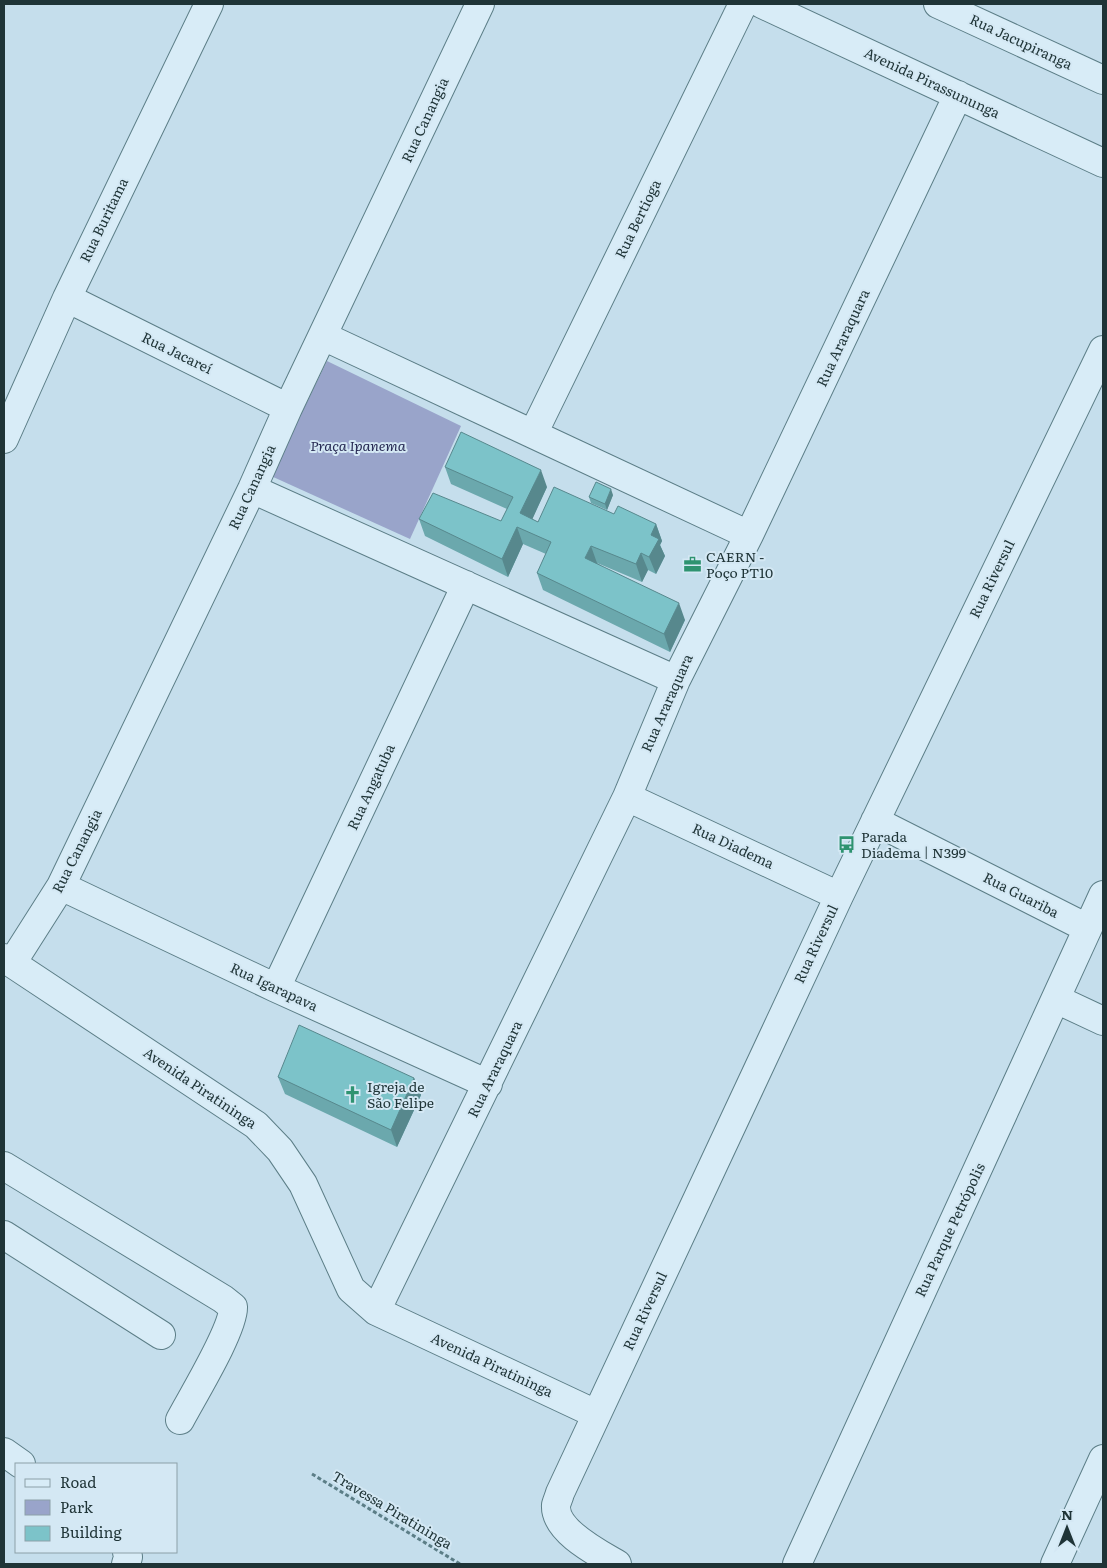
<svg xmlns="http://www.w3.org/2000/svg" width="1107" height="1568" viewBox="0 0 1107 1568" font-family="Literata,serif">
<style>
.green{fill:#99a4ca}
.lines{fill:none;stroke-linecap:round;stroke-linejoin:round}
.minor-casing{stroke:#5c7e87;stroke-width:30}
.path{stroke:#5c7e87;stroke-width:3;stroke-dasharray:4 2.5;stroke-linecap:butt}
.minor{stroke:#d8ecf7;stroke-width:28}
.wall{fill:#6ba8ad}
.shaded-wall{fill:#57888d}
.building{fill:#7cc3c9;stroke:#57888d}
.labels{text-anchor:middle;stroke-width:4;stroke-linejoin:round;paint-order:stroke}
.street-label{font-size:14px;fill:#1f3437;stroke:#d4e8f4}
.park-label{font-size:14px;font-style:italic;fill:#272a53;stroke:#d4e8f4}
.poi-label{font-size:14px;fill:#1f3437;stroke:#d4e8f4;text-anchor:start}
</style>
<rect width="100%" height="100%" fill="#c5deec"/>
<!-- green -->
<path class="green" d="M 327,361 L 461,426 L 410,539 L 271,476 Z"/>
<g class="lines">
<defs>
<path id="minor" d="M 762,4 L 1103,163
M 938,4 L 1103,80
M 67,298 L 288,408
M 323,336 L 749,535
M 533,434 L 743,4
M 4,439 L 67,298 L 209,4
M 252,489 L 676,680
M 627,797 L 839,896
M 875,821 L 1087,928
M 61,886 L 276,988 L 488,1084
M 4,958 L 256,1125 L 280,1150 L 303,1184 L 351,1289 L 376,1311 L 596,1414
M 12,963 L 61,886 L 252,489 L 288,408 L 480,4
M 276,988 L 466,585
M 1056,999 L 1103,1021
M 4,1166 L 223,1299 L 233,1307 C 234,1329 192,1397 180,1420
M 4,1235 L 161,1335
M 376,1311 L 627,797 L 676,680 L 749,535 L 958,95
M 4,1452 L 21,1464
M 126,1564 L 128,1557 L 127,1552
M 617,1564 C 598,1553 554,1531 556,1505 C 557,1501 559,1497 560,1493 L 839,896 L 1103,350
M 797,1564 L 1103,895
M 1055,1564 L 1103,1459"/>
</defs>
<!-- minor casing -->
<use href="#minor" class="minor-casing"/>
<!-- path -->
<path class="path" d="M 312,1474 L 460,1564"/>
<!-- minor -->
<use href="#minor" class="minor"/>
</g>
<!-- wall -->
<path class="wall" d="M 445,467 L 547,487 L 532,519 L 538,522 L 614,514 L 656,524 L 662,541 L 660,545 L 665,556 L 656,574 L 648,570 L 642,582 L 597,563 L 685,620 L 670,652 L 543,590 L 537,573 L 546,554 L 523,544 L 508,577 L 425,536 L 419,519 L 501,521 L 507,509 L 451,484 Z
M 613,495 L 607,510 L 591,503 L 589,497 Z
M 278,1077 L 414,1078 L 421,1095 L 397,1147 L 285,1094 Z"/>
<!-- shaded-wall -->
<path class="shaded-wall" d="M 541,470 L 547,487 L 527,531 L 520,513 Z
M 611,489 L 613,495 L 607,510 L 605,504 Z
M 656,524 L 662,541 L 660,545 L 665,556 L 656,574 L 649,557 L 651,535 Z
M 517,527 L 523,544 L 508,577 L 502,559 Z
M 591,546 L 597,563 L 591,575 L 585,558 Z
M 641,553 L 648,570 L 642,582 L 636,564 Z
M 679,603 L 685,620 L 670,652 L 664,634 Z
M 414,1078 L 421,1095 L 397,1147 L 391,1130 Z"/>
<!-- building -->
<path class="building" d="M 461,432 L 541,470 L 520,513 L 538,522 L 554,487 L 614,514 L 618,506 L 656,524 L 651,535 L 659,539 L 649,557 L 641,553 L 636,564 L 591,546 L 585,558 L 679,603 L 664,634 L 537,573 L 551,542 L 517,527 L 502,559 L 419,519 L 433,493 L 501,521 L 513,497 L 445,467 Z
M 596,482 L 611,489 L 605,504 L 589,497 Z
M 299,1025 L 414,1078 L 391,1130 L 278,1077 Z"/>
<!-- icons -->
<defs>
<symbol id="office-bare" viewBox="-9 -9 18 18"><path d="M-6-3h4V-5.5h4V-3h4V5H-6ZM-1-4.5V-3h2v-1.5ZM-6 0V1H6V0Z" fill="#2e9370" stroke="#d4e8f4" stroke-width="2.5" paint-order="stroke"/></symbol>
<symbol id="bus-bare" viewBox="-9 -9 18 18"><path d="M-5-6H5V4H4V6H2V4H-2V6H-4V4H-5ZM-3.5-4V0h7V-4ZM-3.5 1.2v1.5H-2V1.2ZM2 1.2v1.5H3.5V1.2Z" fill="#2e9370" stroke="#d4e8f4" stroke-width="2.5" paint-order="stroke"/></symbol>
<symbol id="church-bare" viewBox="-9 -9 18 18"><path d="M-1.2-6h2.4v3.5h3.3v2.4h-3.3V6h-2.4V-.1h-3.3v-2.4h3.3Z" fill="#2e9370" stroke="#d4e8f4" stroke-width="2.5" paint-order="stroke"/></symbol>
</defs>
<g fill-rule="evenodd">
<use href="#office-bare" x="680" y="552" width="25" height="25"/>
<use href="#bus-bare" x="834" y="832" width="25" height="25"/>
<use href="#church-bare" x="340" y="1082" width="25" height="25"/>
</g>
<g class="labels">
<!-- street labels -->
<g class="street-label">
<text transform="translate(1021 42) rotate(25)" y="5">Rua Jacupiranga</text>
<text transform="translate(932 83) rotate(25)" y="5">Avenida Pirassununga</text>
<text transform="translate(425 120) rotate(-65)" y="5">Rua Canangia</text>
<text transform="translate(638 219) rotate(-64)" y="5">Rua Bertioga</text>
<text transform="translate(104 220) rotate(-64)" y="5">Rua Buritama</text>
<text transform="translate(843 338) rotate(-65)" y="5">Rua Araraquara</text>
<text transform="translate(177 353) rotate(26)" y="5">Rua Jacareí</text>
<text transform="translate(252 487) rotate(-65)" y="5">Rua Canangia</text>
<text transform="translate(992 579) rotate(-64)" y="5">Rua Riversul</text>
<text transform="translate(667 703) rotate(-66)" y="5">Rua Araraquara</text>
<text transform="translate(371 787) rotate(-65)" y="5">Rua Angatuba</text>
<text transform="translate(733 846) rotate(25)" y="5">Rua Diadema</text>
<text transform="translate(77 851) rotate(-63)" y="5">Rua Canangia</text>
<text transform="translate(1021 895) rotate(27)" y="5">Rua Guariba</text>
<text transform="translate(816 944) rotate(-65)" y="5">Rua Riversul</text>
<text transform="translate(274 987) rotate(25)" y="5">Rua Igarapava</text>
<text transform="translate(495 1069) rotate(-64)" y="5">Rua Araraquara</text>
<text transform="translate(200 1088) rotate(34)" y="5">Avenida Piratininga</text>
<text transform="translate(950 1230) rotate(-65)" y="5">Rua Parque Petrópolis</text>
<text transform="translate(645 1311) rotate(-65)" y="5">Rua Riversul</text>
<text transform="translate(492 1365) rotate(25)" y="5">Avenida Piratininga</text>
<text transform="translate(392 1510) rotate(31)" y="5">Travessa Piratininga</text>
</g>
<!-- park labels -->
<g class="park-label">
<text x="358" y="451">Praça Ipanema</text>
</g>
<!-- poi labels -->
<g class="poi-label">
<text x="706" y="562">CAERN -<tspan x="706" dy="16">Poço PT10</tspan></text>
<text x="861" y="842">Parada<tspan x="861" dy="16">Diadema | N399</tspan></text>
<text x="367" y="1092">Igreja de<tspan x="367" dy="16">São Felipe</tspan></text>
</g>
</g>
<!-- border -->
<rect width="1107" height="1568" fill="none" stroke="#1f3437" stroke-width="10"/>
<!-- legend -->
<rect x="15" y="1463" width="162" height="90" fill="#d4e8f4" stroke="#8ca0a8"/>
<rect x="25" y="1479" width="25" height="8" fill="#d8ecf7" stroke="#8ca0a8"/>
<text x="60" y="1488" font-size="15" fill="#1f3437">Road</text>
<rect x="25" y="1500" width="25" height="15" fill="#99a4ca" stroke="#8ca0a8"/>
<text x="60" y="1513" font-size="15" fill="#1f3437">Park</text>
<rect x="25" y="1526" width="25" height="15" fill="#7cc3c9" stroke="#8ca0a8"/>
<text x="60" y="1538" font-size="15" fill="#1f3437">Building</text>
<!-- north arrow -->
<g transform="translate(1067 1528)" stroke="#d4e8f4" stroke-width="4" paint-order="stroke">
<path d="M0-4L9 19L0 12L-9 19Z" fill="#1f3437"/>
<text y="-8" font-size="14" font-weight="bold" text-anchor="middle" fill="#1f3437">N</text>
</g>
</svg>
